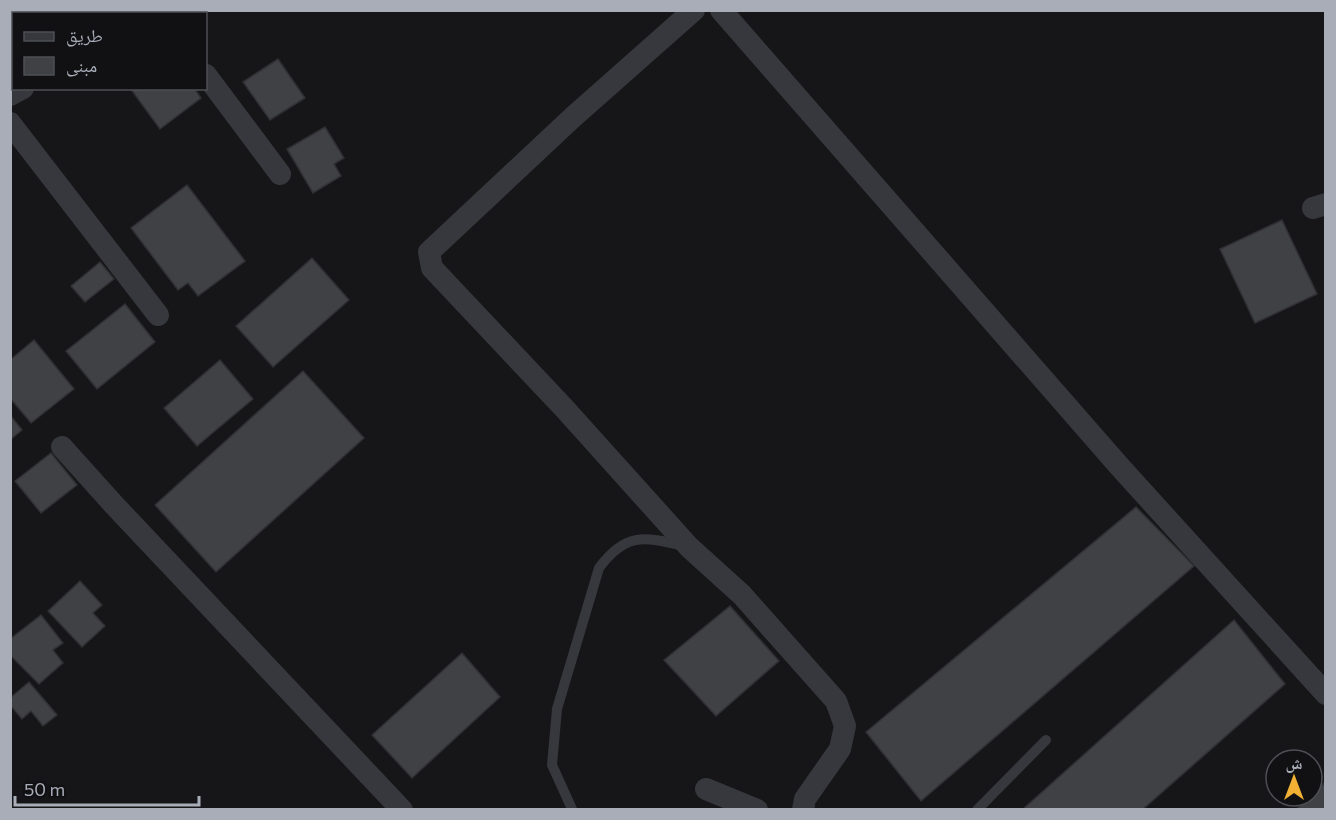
<svg xmlns="http://www.w3.org/2000/svg" width="1336" height="820" viewBox="0 0 1336 820" font-family="Commissioner,'Noto Naskh Arabic',sans-serif">
<style>
.building{fill:#404145;stroke:#303034;stroke-width:1.5}
.lines{fill:none;stroke-linecap:round;stroke-linejoin:round}
.lane{stroke:#37383d;stroke-width:10}
.street{stroke:#37383d;stroke-width:22}
</style>
<rect width="100%" height="100%" fill="#161618"/>
<!-- building -->
<path class="building" d="M 84,10 L 112,10 L 106,14 L 86,14 Z
M 278,59 L 305,98 L 270,120 L 243,82 Z
M 130,88 L 194,88 L 201,98 L 160,129 Z
M 325,127 L 344,158 L 334,164 L 341,176 L 313,193 L 287,149 Z
M 187,185 L 245,261 L 198,296 L 188,283 L 178,290 L 131,228 Z
M 1282,220 L 1317,294 L 1255,323 L 1220,249 Z
M 312,258 L 349,300 L 273,367 L 236,326 Z
M 100,262 L 114,279 L 85,302 L 71,286 Z
M 125,304 L 155,342 L 97,389 L 66,351 Z
M 34,340 L 74,389 L 31,423 L 10,398 L 10,360 Z
M 220,360 L 253,399 L 197,446 L 164,408 Z
M 303,371 L 364,438 L 216,572 L 155,505 Z
M 10,415 L 22,430 L 10,440 Z
M 51,453 L 77,485 L 41,513 L 15,481 Z
M 1136,507 L 1194,566 L 921,801 L 866,732 Z
M 80,581 L 102,605 L 93,613 L 105,626 L 82,647 L 48,611 Z
M 730,606 L 779,661 L 716,716 L 664,660 Z
M 41,615 L 63,643 L 53,650 L 63,663 L 39,684 L 10,655 L 10,639 Z
M 1234,620 L 1285,684 L 1142,810 L 1022,810 Z
M 462,653 L 500,697 L 412,778 L 372,735 Z
M 29,682 L 57,715 L 43,726 L 31,711 L 22,719 L 10,705 L 10,698 Z
M 1326,781 L 1326,810 L 1295,810 L 1312,796 Z"/>
<g class="lines">
<!-- lane -->
<path class="lane" d="M 572,809 L 552,765 L 557,709 L 599,568 C 625,533 643,536 683,546
M 977,810 L 1046,740"/>
<!-- street -->
<path class="street" d="M 694,10 L 572,118 L 429,252 L 432,268 L 564,408 L 689,547 L 742,595 L 836,701 L 845,726 L 840,749 L 805,799 L 803,810
M 721,10 L 1120,467 L 1326,694
M 170,14 L 175,10
M 206,75 L 280,174
M 10,95 L 23,88
M 10,123 L 158,315
M 1313,208 L 1326,204
M 62,447 L 116,507 L 402,810
M 706,789 L 757,810"/>
</g>
<!-- border -->
<rect width="1336" height="820" fill="none" stroke="#a8adb8" stroke-width="24"/>
<!-- legend -->
<rect x="12" y="12" width="195" height="78" fill="#111113" stroke="#4d4f55" stroke-width="1.5"/>
<rect x="24" y="32" width="30" height="9" fill="#37383d" stroke="#4d4f55" stroke-width="1.5"/>
<text x="66" y="42" font-size="18" fill="#a8adb8">طريق</text>
<rect x="24" y="57" width="30" height="18" fill="#404145" stroke="#4d4f55" stroke-width="1.5"/>
<text x="66" y="72" font-size="18" fill="#a8adb8">مبنى</text>
<!-- north arrow -->
<g transform="translate(1294 778)"><circle r="28" fill="#111113" stroke="#4d4f55" stroke-width="1.5"/>
<path d="M0-4.5L10 22L0 15L-10 22Z" fill="#f2b134"/>
<text y="-9" font-size="16" font-weight="bold" text-anchor="middle" fill="#a8adb8">ش</text>
</g>
<!-- scale -->
<path d="M15 796v9h184v-9" fill="none" stroke="#a8adb8" stroke-width="3"/>
<text x="24" y="796" font-size="18" fill="#a8adb8" stroke="#111113" stroke-width="4.5" paint-order="stroke">50 m</text>
</svg>
